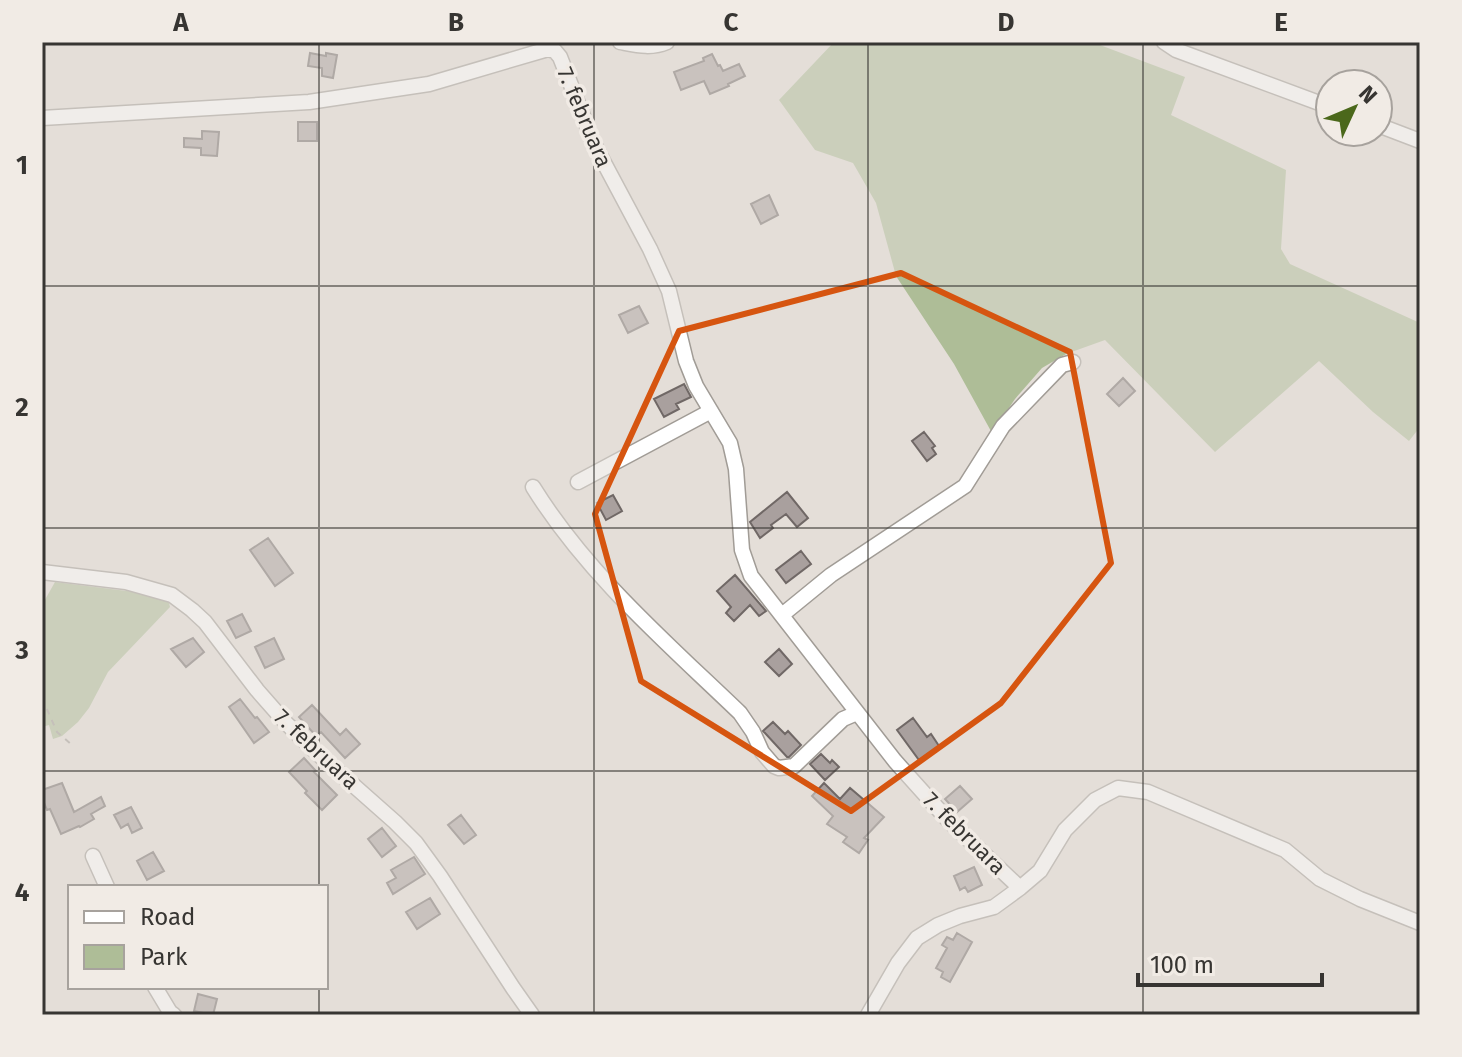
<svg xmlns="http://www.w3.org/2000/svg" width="1462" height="1057" viewBox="0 0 1462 1057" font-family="'Fira Sans',sans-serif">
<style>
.green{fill:#aebd97}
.building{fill:#a9a09e;stroke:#706866;stroke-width:2}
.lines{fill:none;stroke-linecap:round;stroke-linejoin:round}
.street-casing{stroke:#a19c96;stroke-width:17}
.path{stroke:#a09b96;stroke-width:2;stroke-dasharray:6 6;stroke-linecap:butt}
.street{stroke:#fff;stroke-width:14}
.marked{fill:none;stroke:#d65510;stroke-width:6;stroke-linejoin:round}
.grid{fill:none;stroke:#373532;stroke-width:2;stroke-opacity:0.55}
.labels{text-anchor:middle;stroke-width:7;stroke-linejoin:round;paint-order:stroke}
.street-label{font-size:22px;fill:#373532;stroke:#f1ebe5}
.neatline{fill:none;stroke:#373532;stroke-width:3}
.grid-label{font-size:26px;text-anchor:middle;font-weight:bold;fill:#373532}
</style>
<rect width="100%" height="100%" fill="#e4ded8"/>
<!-- green -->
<path class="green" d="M 834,42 L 1092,42 L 1185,77 L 1171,115 L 1286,170 L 1281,249 L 1290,264 L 1420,323 L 1420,427 L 1409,441 L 1373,412 L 1319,361 L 1215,452 L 1105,340 L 1066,354 L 1042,368 L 1015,399 L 992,433 L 954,364 L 896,276 L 876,203 L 853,163 L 815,150 L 779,100 Z
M 55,582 L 135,592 L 166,600 L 169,603 L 170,607 L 108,672 L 89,708 L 78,722 L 62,736 L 53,739 L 49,725 L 42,727 L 42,605 Z"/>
<!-- building -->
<path class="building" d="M 310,53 L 326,56 L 326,53 L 337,55 L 333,78 L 322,76 L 322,68 L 308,66 Z
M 712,54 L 718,66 L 720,65 L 723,71 L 739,64 L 745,76 L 728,84 L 729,86 L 710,94 L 704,81 L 681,90 L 674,72 L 704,61 L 703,58 Z
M 298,122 L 317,122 L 317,141 L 298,141 Z
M 202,131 L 219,132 L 217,156 L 201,155 L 201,148 L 184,147 L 184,138 L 202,139 Z
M 769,195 L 778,215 L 761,224 L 751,204 Z
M 639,306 L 648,323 L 628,333 L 619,315 Z
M 1123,378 L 1135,391 L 1119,406 L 1107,394 Z
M 684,384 L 691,397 L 676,404 L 679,409 L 664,417 L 654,399 Z
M 924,432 L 935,446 L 932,448 L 936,454 L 927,461 L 912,441 Z
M 787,492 L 808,518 L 797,527 L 786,514 L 771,525 L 773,528 L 760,538 L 750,522 Z
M 613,495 L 622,511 L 606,520 L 597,503 Z
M 268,538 L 293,573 L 275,586 L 250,550 Z
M 801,551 L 811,564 L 786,583 L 776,570 Z
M 735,575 L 766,611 L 759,616 L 750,605 L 734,621 L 726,613 L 731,607 L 717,591 Z
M 242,614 L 251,631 L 236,638 L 227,621 Z
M 193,638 L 204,652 L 186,667 L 171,649 Z
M 274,638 L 284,659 L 265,668 L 255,647 Z
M 779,649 L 792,664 L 779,676 L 765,662 Z
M 240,699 L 255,718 L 257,717 L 269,732 L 254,743 L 229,707 Z
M 312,705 L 340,735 L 346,729 L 360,744 L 345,758 L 321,732 L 316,736 L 299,717 Z
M 913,718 L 927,737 L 931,734 L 939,746 L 919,760 L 897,730 Z
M 773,722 L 785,734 L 788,731 L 801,745 L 789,757 L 787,757 L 765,733 L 763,731 Z
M 821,754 L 830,763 L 832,760 L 839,767 L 825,780 L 810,764 Z
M 304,758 L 316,771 L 314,772 L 337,795 L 322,810 L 305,793 L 307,791 L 289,772 Z
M 62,783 L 74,812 L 101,797 L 105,806 L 91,814 L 94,819 L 80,827 L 79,826 L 61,834 L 50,809 L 47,810 L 42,798 L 42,790 Z
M 824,783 L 840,799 L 850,788 L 884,817 L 864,838 L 868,840 L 859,853 L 843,842 L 847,837 L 827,824 L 833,816 L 812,796 Z
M 960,786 L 972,799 L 957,812 L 945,799 Z
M 131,807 L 142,828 L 132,833 L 128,824 L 121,828 L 114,815 Z
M 461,815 L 476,835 L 464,844 L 448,825 Z
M 382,828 L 396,846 L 382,857 L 368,839 Z
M 153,852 L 164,871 L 147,880 L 137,861 Z
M 414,857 L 425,874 L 393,894 L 387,883 L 396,878 L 391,870 Z
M 974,867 L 982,885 L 968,892 L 965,887 L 960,890 L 954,876 Z
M 430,898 L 440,914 L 417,929 L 406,912 Z
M 957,933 L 972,942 L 950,982 L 941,977 L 943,972 L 936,968 L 947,948 L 942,945 L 947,937 L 953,940 Z
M 198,994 L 217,999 L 213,1015 L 194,1011 Z"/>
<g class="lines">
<defs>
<path id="street" d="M 620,42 C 636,45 651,49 667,42
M 1164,42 L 1176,50 L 1330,107
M 42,118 L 309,102 L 429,84 L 548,49 L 555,51 L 560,57 L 594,144 L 650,249 L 669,291 L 686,361 L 696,386 L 730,443 L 736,469 L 742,550 L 751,576 L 895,761 L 948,820 L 1020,888 L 994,907 L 960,916 L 938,925 L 917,938 L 898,963 L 868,1015
M 1378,125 L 1420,141
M 578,482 L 711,411
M 533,487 C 587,574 666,642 740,713 L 753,732 L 762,752 L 774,766 L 779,768 L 794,766 L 843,719 L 857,713
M 42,572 L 126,582 L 172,595 L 192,610 L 205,622 L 257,690 L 286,723 L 317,753 L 395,822 L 416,843 L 440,876 L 513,988 L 532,1015
M 782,615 L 831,575 L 965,486 L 1003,426 L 1062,365 L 1073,362
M 93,856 L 107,887
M 1020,888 L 1040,871 L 1065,830 L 1095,800 L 1118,788 L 1148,792 L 1285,850 L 1320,879 L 1360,899 L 1420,923
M 155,987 L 170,1012 L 174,1015"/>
</defs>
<!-- street casing -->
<use href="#street" class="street-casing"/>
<!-- path -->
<path class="path" d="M 42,698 L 57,732 L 72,745"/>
<!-- street -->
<use href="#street" class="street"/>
</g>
<!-- marked area -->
<path d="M0 0H1462V1057H0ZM 901,273 L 1070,352 L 1111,563 L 1001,703 L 851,811 L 641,681 L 595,514 L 679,331 Z" fill="#e4ded8" fill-opacity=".55" fill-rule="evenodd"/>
<path class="marked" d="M 901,273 L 1070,352 L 1111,563 L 1001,703 L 851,811 L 641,681 L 595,514 L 679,331 Z"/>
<!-- grid -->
<path class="grid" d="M 319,42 L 319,887M 594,42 L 594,1015M 868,42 L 868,1015M 1143,42 L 1143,1015M 42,286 L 1420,286M 42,528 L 1420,528M 42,771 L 1420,771M 319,987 L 319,1015"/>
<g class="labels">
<!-- street labels -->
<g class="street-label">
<text transform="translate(585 117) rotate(67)" y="8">7. februara</text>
<text transform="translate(317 749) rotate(43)" y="8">7. februara</text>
<text transform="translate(965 833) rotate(45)" y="8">7. februara</text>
</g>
</g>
<!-- border -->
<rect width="1462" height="1057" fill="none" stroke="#f1ebe5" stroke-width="88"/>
<!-- legend -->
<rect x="68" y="885" width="260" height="104" fill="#f1ebe5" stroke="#a7a29d" stroke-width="2"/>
<rect x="84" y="911" width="40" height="12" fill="#ffffff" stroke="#a7a29d" stroke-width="2"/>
<text x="140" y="925" font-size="24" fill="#373532">Road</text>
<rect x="84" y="945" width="40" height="24" fill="#aebd97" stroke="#a7a29d" stroke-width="2"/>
<text x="140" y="965" font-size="24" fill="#373532">Park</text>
<!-- north arrow -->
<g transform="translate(1354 108) rotate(46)"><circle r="38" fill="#f1ebe5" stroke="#a7a29d" stroke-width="2"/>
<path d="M0-6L14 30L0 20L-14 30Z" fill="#4b681b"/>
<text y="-12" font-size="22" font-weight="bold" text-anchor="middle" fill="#373532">N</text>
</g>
<!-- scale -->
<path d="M1138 973v12h184v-12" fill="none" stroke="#373532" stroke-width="4"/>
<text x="1150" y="973" font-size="24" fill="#373532" stroke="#f1ebe5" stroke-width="6" paint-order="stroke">100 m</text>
<rect x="44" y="44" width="1374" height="969" class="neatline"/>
<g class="grid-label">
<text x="181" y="31">A</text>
<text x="456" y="31">B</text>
<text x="731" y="31">C</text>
<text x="1006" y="31">D</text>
<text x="1281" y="31">E</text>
<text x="22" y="174">1</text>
<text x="22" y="416">2</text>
<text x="22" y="659">3</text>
<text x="22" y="901">4</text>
</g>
</svg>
